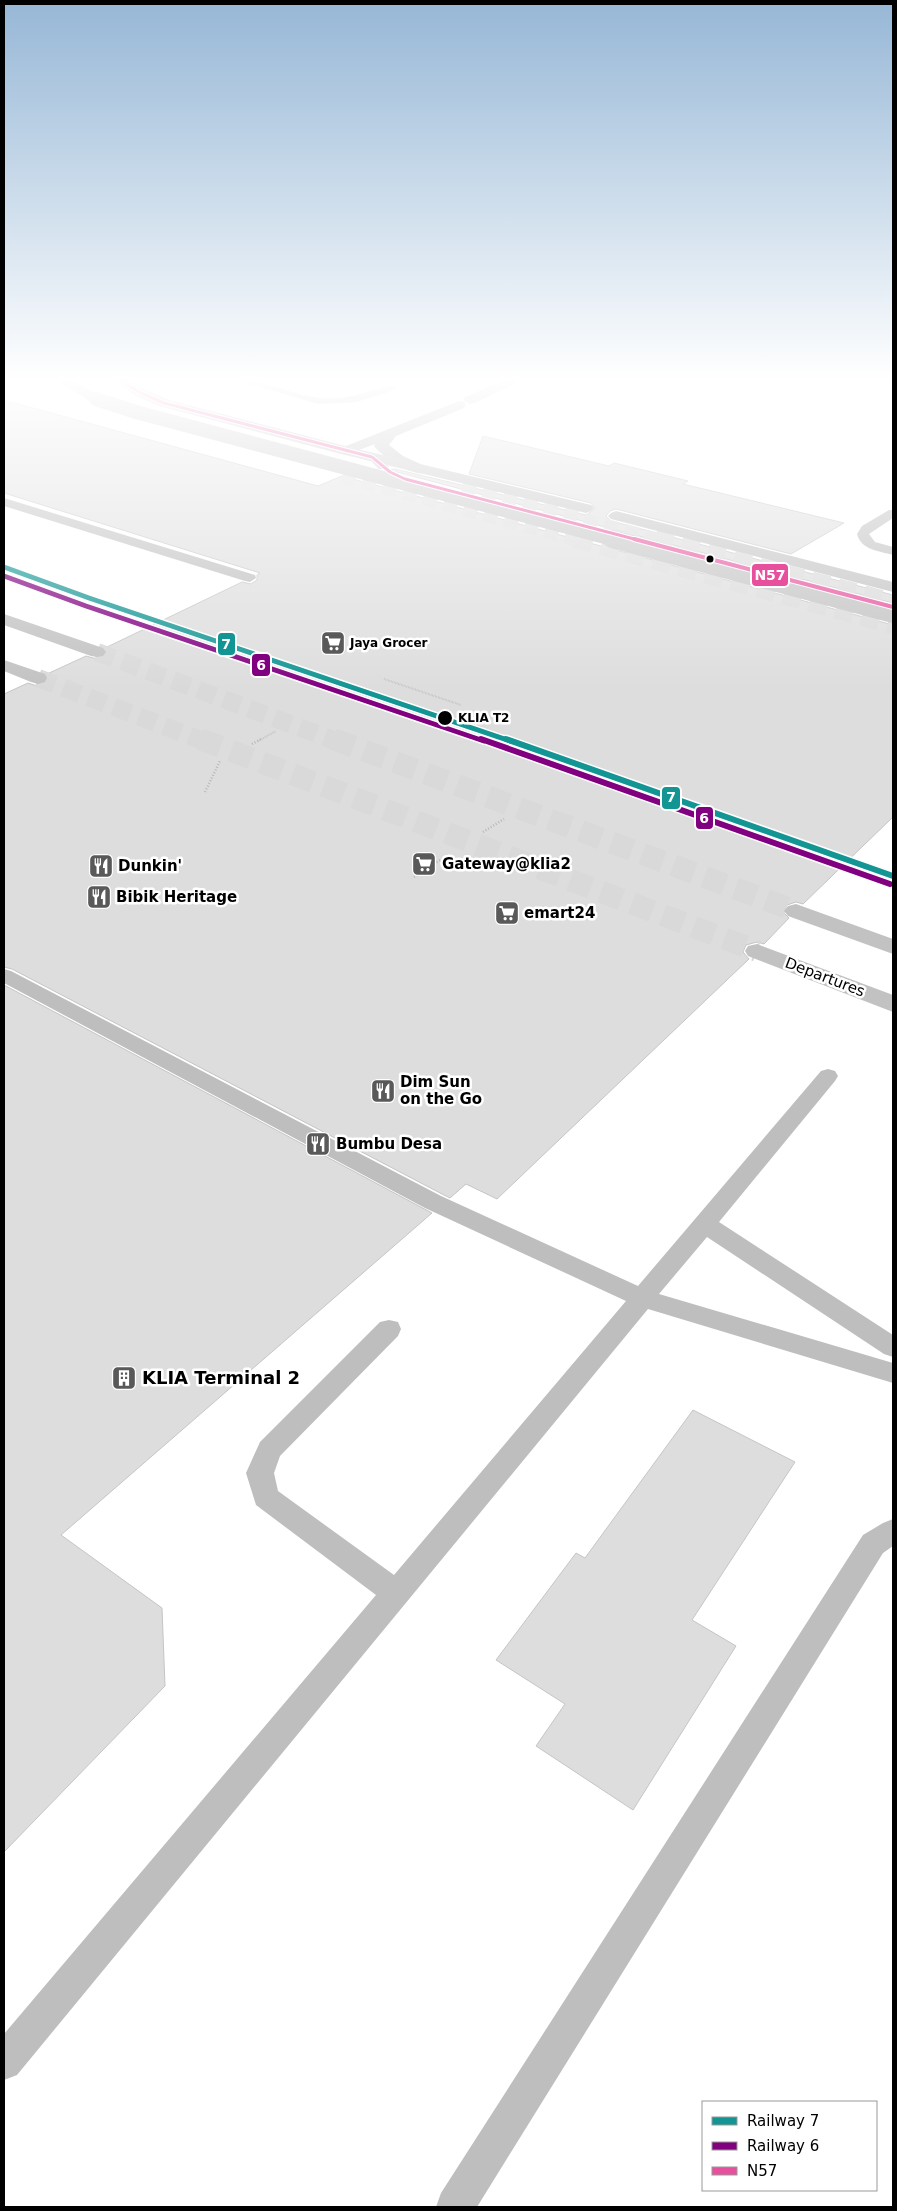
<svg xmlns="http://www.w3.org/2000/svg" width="897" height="2211" viewBox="0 0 897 2211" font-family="'DejaVu Sans',sans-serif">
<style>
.building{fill:#ddd;stroke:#c5c5c5}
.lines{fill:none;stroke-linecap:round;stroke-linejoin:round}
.secondary-tunnel-far2{stroke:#d9d9d9;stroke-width:14;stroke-dasharray:14 7;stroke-linecap:butt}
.secondary-tunnel-far1{stroke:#d9d9d9;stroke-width:18;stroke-dasharray:18 9;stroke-linecap:butt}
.secondary-tunnel{stroke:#d9d9d9;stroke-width:22;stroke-dasharray:22 11;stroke-linecap:butt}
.path-far1{stroke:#b8b8b8;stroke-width:2;stroke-dasharray:0.5 1;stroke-linecap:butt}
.path{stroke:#b8b8b8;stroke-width:2.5;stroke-dasharray:1 2;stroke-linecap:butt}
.service{fill:#bebebe;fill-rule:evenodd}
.minor{fill:#bebebe;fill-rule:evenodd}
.secondary{fill:#c2c2c2;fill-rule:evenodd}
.secondary-bridge-far1{stroke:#c2c2c2;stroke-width:14}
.secondary-bridge{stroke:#c2c2c2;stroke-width:18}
.bus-1-far1-casing{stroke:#fff;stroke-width:5}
.bus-1-casing{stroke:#fff;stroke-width:6}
.bus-1-far1{stroke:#e6509d;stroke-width:3}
.bus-1{stroke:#e6509d;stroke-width:4}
.rail-1-far1-casing{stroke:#fff;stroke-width:8}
.rail-1-casing{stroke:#fff;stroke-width:9}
.rail-2-far1-casing{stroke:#fff;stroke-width:8}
.rail-2-casing{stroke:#fff;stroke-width:9}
.rail-1-far1{stroke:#139593;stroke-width:5}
.rail-1{stroke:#139593;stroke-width:6}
.rail-2-far1{stroke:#800080;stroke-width:5}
.rail-2{stroke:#800080;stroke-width:6}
.bus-dot{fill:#000;stroke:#fff;stroke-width:2}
.labels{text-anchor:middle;stroke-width:5;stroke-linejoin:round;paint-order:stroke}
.far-poi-label{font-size:12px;font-weight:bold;fill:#000;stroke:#fff;text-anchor:start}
.far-stop-label{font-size:12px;font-weight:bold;fill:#000;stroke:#fff;text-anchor:start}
.poi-label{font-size:15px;font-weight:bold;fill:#000;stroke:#fff;text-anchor:start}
.street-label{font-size:15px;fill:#000;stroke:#fff}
.near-poi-label{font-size:18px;font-weight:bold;fill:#000;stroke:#fff;text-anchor:start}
.line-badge{stroke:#fff;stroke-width:2}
.badge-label{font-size:14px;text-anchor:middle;font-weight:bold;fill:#fff}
</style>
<rect width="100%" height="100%" fill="#fff"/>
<!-- building -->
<path class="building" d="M 4,400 L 318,486 L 342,476 L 893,625 L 893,817 L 803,904 L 796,902 L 787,905 L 782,911 L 789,918 L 764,944 L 757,942 L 746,945 L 743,952 L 749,959 L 497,1199 L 466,1184 L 450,1198 L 442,1194 L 12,969 L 4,967 L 4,694 L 28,683 L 37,686 L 46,684 L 49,679 L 47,674 L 86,656 L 97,659 L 103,658 L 108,652 L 105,648 L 242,582 L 251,584 L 257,580 L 257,575 L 260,573 L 4,493 Z
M 483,436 L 609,466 L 614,463 L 688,481 L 683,484 L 844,523 L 791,554 L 616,509 L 610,511 L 606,516 L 611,521 L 893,595 L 893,603 L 389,470 L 395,469 L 586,515 L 595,509 L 591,503 L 469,474 Z
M 4,985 L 432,1213 L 61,1535 L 162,1608 L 165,1686 L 4,1852 Z
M 693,1410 L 795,1462 L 692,1620 L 736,1646 L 633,1810 L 536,1746 L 565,1704 L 496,1660 L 576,1553 L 585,1558 Z"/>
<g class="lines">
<!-- secondary-tunnel-far2 -->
<path class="secondary-tunnel-far2" d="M 342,476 L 579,540
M 462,488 L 659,540"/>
<!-- secondary-tunnel-far1 -->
<path class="secondary-tunnel-far1" d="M 575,539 L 893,625
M 655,539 L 893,602
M 97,652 L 336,741
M 38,678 L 203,741"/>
<!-- secondary-tunnel -->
<path class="secondary-tunnel" d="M 200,739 L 757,951
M 333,739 L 796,911"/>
<!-- path-far1 -->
<path class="path-far1" d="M 384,679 L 461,705
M 258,741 L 276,731"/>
<!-- path -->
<path class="path" d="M 252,744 L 261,739
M 205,792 L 220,761
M 483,832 L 504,819
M 414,877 L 448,855"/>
<!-- service -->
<path class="service" d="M 237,380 C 266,380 292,395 320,398 C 346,401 368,391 392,385 L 397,388 L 386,393 L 356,402 L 318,404 Z
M 372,454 L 387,465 L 389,467 L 387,469 L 379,469 L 367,457 L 368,455 Z
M 4,498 L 255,575 L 256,578 L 250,582 L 245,581 L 4,506 Z
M 889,510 L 893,510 L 893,518 L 869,534 L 875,542 L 893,547 L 893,555 C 879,551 861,550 857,534 L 862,526 Z
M 4,969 L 11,971 L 441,1196 L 638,1286 L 821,1071 L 828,1069 L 835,1071 L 838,1076 L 835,1081 L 719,1222 L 893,1335 L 893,1357 L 884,1354 L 707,1237 L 659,1294 L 893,1363 L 893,1383 L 648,1309 L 17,2075 L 4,2080 L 4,2034 L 376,1595 L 256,1505 L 246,1473 L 260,1442 L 380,1322 L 389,1320 L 398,1322 L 401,1329 L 398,1336 L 280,1456 L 274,1473 L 278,1491 L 394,1575 L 626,1301 L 425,1208 L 4,983 Z
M 893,1519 L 893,1546 L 883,1553 L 477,2207 L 436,2207 L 441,2193 L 863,1535 L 883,1523 Z"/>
<!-- minor -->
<path class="minor" d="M 505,380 L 522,380 L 475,403 L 470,404 L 463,400 L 465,397 Z
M 459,401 L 464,402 L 466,405 L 464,408 L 396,436 L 389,445 L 403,456 L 427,467 L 429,470 L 427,473 C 413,477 382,457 374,446 L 375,444 L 346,455 L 339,451 L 341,448 Z"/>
<!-- secondary -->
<path class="secondary" d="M 57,380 L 73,380 L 103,399 L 101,402 L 91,402 Z
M 114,380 L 129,380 L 146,390 L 169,400 L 349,447 L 591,505 L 594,508 L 591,511 L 586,513 L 341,454 L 159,406 L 136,396 Z
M 616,511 L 893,582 L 893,592 L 611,519 L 608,516 L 611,513 Z
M 4,614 L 103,648 L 106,652 L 103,656 L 97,657 L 91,656 L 4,625 Z
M 4,660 L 45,674 L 47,678 L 45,682 L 38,684 L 31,682 L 4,671 Z
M 796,904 L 893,939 L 893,954 L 788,916 L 784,911 L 788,906 Z
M 757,944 L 893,995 L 893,1012 L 748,956 L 745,951 L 748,946 Z"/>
<!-- secondary-bridge-far1 -->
<path class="secondary-bridge-far1" d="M 96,399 L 136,412 L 616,540"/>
<!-- secondary-bridge -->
<path class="secondary-bridge" d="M 612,539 L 893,614"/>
<defs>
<path id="bus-1-far1" d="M 120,380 L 141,393 L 164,403 L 372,457 L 390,472 L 405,479 L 638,540"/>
<path id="bus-1" d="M 634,539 L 893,607"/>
</defs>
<!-- bus-1-far1 casing -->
<use href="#bus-1-far1" class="bus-1-far1-casing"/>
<!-- bus-1 casing -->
<use href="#bus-1" class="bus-1-casing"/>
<!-- bus-1-far1 -->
<use href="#bus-1-far1" class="bus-1-far1"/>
<!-- bus-1 -->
<use href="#bus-1" class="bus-1"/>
<defs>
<path id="rail-1-far1" d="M 4,567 L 89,598 L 510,741"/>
<path id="rail-1" d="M 506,739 L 893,876"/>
<path id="rail-2-far1" d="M 4,576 L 86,606 L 484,741"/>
<path id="rail-2" d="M 481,739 L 890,884"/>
</defs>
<!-- rail-1-far1 casing -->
<use href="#rail-1-far1" class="rail-1-far1-casing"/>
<!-- rail-1 casing -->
<use href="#rail-1" class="rail-1-casing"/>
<!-- rail-2-far1 casing -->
<use href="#rail-2-far1" class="rail-2-far1-casing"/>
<!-- rail-2 casing -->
<use href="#rail-2" class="rail-2-casing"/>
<!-- rail-1-far1 -->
<use href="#rail-1-far1" class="rail-1-far1"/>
<!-- rail-1 -->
<use href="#rail-1" class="rail-1"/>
<!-- rail-2-far1 -->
<use href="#rail-2-far1" class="rail-2-far1"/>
<!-- rail-2 -->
<use href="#rail-2" class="rail-2"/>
</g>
<!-- sky -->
<linearGradient id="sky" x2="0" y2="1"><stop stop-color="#96b7d6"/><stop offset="0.55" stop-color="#fff"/><stop offset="1" stop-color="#fff" stop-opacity="0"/></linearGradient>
<rect width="897" height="690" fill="url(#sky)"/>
<!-- icons -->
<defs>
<symbol id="supermarket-square" viewBox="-11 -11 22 22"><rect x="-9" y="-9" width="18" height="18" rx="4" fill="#595959" stroke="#fff"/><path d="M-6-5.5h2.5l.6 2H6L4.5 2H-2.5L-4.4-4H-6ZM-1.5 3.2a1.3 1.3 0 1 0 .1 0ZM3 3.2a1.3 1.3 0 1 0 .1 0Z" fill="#fff"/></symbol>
<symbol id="restaurant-square" viewBox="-11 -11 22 22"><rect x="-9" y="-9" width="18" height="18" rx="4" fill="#595959" stroke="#fff"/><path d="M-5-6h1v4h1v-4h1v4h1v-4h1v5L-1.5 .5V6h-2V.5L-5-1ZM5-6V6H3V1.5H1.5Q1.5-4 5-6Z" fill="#fff"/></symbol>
<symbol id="building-square" viewBox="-11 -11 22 22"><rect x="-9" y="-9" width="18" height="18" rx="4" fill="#595959" stroke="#fff"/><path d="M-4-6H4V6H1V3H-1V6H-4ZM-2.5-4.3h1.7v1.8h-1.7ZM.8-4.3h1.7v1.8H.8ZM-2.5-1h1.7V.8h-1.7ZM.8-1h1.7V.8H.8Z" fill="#fff"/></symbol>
</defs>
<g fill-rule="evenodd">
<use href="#supermarket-square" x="319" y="629" width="28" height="28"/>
<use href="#supermarket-square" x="410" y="850" width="28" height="28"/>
<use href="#restaurant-square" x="87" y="852" width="28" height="28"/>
<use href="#restaurant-square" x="85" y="883" width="28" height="28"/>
<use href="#supermarket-square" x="493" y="899" width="28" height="28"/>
<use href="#restaurant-square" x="369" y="1077" width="28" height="28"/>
<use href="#restaurant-square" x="304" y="1130" width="28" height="28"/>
<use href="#building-square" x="110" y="1364" width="28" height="28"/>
</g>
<!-- markers -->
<g class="bus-dot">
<circle cx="710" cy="559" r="4.5"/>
<circle cx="445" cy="718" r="8"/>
</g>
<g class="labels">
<!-- far-poi labels -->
<g class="far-poi-label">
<text x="350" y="647">Jaya Grocer</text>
</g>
<!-- far-stop labels -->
<g class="far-stop-label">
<text x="458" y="722">KLIA T2</text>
</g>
<!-- poi labels -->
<g class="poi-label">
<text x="442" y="869">Gateway@klia2</text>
<text x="118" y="871">Dunkin'</text>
<text x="116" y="902">Bibik Heritage</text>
<text x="524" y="918">emart24</text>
<text x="400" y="1087">Dim Sun<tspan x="400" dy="17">on the Go</tspan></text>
<text x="336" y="1149">Bumbu Desa</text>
</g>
<!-- street labels -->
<g class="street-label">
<text transform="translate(825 977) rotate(21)" y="5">Departures</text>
</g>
<!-- near-poi labels -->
<g class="near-poi-label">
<text x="142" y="1384">KLIA Terminal 2</text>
</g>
</g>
<g class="line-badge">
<rect x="751" y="563" width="38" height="24" rx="5" fill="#e6509d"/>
<rect x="217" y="632" width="19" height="24" rx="5" fill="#139593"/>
<rect x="251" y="653" width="20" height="24" rx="5" fill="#800080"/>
<rect x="661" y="786" width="20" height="24" rx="5" fill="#139593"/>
<rect x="695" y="806" width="19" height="24" rx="5" fill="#800080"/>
</g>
<g class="badge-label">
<text x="770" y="580">N57</text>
<text x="226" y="649">7</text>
<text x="261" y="670">6</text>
<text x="671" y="802">7</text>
<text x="704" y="823">6</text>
</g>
<!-- border -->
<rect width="897" height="2211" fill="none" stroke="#000000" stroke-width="10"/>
<!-- legend -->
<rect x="702" y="2101" width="175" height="90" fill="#ffffff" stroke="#999999"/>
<rect x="712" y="2117" width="25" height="8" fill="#139593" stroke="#999999"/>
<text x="747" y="2126" font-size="15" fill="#000000">Railway 7</text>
<rect x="712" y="2142" width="25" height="8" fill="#800080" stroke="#999999"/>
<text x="747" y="2151" font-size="15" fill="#000000">Railway 6</text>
<rect x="712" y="2167" width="25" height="8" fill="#e6509d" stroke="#999999"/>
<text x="747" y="2176" font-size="15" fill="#000000">N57</text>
</svg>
